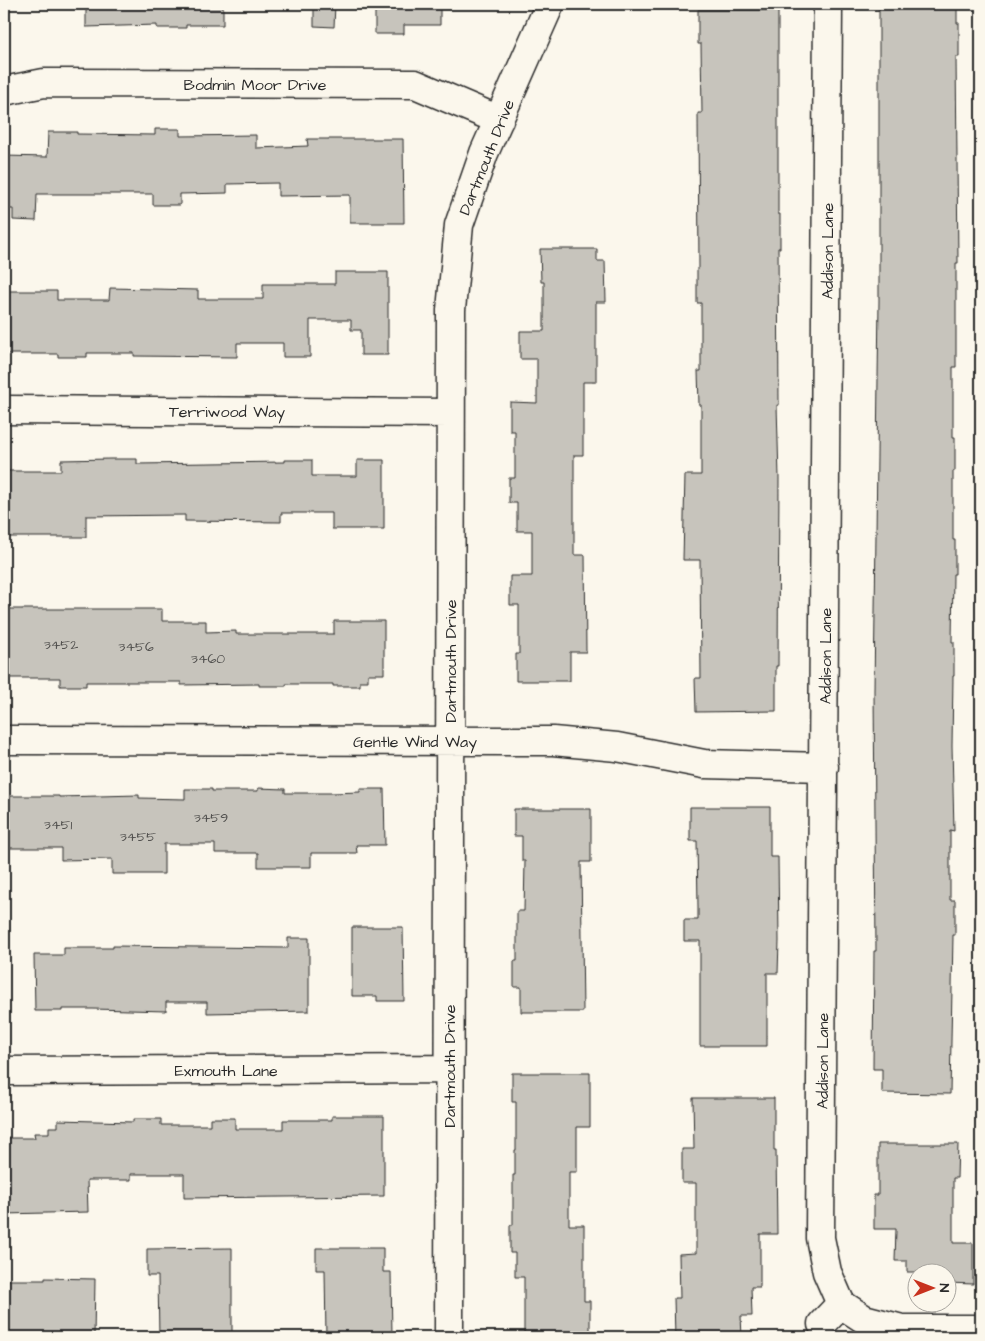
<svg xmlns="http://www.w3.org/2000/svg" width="985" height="1341" viewBox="0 0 985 1341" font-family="'Architects Daughter',sans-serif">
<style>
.building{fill:#c7c4bc;stroke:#2b2b2b}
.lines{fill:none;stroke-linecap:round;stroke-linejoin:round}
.minor-casing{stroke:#2b2b2b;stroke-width:31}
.minor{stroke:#fbf7ec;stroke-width:28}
.labels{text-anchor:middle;stroke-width:4;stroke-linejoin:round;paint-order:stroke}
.number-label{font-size:14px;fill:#52514f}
.street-label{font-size:16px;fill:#2b2b2b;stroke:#fbf7ec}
</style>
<rect width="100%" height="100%" fill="#fbf7ec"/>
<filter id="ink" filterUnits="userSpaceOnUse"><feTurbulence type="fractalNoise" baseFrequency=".02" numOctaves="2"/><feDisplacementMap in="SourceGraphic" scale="10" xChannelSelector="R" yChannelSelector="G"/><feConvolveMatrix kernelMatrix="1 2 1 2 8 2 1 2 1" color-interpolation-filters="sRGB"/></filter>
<g filter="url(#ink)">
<!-- building -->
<path class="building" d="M 86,4 L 223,4 L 223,25 L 186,25 L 186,28 L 157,28 L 157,25 L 86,27 Z
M 314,4 L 335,4 L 334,27 L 314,26 Z
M 375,4 L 440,4 L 440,25 L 404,25 L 404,34 L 375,34 Z
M 879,4 L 957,4 L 957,23 L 959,23 L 959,57 L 956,57 L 958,263 L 956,263 L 956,367 L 953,367 L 953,437 L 955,437 L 955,471 L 953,471 L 953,540 L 955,540 L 955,574 L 953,574 L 952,642 L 954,642 L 954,676 L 953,676 L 952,746 L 954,831 L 950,830 L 950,900 L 955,900 L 955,935 L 953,935 L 950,1094 L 882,1093 L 882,1069 L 873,1069 L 874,951 L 876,951 L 874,690 L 879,301 Z
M 698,10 L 778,10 L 778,214 L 780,214 L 780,248 L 778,248 L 779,405 L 777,405 L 779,478 L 778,666 L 776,666 L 776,711 L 696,712 L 695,678 L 701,678 L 700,560 L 683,560 L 685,475 L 701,475 L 701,405 L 699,405 L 698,371 L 701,371 L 701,303 L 697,303 L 697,268 L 699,268 L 698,113 L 702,113 L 701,44 L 698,44 Z
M 155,129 L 180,129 L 180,136 L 256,135 L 256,148 L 308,146 L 307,139 L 403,139 L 404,223 L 350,223 L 350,195 L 278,196 L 278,183 L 227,184 L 227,193 L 180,194 L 180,205 L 153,205 L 153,194 L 37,194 L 36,221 L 13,220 L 13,209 L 4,209 L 4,156 L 47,157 L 48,132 L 77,132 L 77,134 L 155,135 Z
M 540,249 L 597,249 L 597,261 L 605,261 L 606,302 L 596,302 L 596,382 L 583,382 L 583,455 L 574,455 L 574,555 L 585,555 L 586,652 L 570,652 L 570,681 L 516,681 L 516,654 L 519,654 L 519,605 L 510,605 L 510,576 L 532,576 L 532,531 L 517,531 L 517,503 L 509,503 L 509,478 L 515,478 L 515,431 L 510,431 L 510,402 L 537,403 L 537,359 L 520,359 L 520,331 L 544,331 L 544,282 L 541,282 Z
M 335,272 L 388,272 L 388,355 L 361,355 L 361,330 L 351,330 L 351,320 L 310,320 L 310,357 L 283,357 L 283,343 L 237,343 L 237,357 L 134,356 L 134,353 L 87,353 L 87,357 L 58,357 L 58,354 L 4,354 L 4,291 L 57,291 L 57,300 L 109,300 L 110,288 L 198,290 L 198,299 L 263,299 L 263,284 L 335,284 Z
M 110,459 L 137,459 L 137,464 L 285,462 L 285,460 L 312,460 L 312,476 L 357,476 L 357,460 L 384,460 L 384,529 L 332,529 L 332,513 L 281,513 L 281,522 L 185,521 L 185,515 L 86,516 L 86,537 L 4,537 L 4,471 L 61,471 L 61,460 Z
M 4,609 L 162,609 L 162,621 L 206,621 L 206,632 L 236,631 L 236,634 L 334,634 L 334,621 L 384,621 L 384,674 L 368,674 L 368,681 L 360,681 L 360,686 L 333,686 L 333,684 L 286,684 L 286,686 L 259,686 L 259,684 L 181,685 L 181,682 L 86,682 L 86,686 L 60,686 L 60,678 L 4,678 Z
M 258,788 L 285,789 L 285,793 L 332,793 L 360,792 L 360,789 L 384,789 L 385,845 L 356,845 L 357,853 L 311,853 L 311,867 L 258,867 L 258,853 L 215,853 L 215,844 L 164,844 L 164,874 L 112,874 L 112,859 L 61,860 L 61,848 L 4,848 L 4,796 L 59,796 L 59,797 L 139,795 L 139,798 L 185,799 L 185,789 L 212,789 L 212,791 L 258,791 Z
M 690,807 L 770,807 L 770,857 L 778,857 L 779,941 L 778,973 L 767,973 L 767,1046 L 700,1046 L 700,941 L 684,941 L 684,920 L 698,920 L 698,907 L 697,841 L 690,841 Z
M 514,809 L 591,809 L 591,862 L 581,862 L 583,1012 L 521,1012 L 521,987 L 514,987 L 514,961 L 517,961 L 517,911 L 524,911 L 525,861 L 522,861 L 522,836 L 514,836 Z
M 352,927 L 403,927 L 404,1001 L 377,1001 L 377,996 L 352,996 Z
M 288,938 L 309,938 L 309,1011 L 207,1013 L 207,1002 L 166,1002 L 166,1011 L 93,1009 L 62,1009 L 62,1011 L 35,1011 L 34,955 L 64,955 L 64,948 L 113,948 L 113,946 L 288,948 Z
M 512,1073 L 590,1073 L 590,1127 L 577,1127 L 577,1172 L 569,1172 L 569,1225 L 584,1225 L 584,1301 L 590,1301 L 590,1337 L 524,1337 L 524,1277 L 515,1277 L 515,1253 L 510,1253 L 510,1225 L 513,1225 L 513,1175 L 515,1175 L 515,1150 L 516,1150 L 516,1102 L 512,1102 Z
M 693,1098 L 774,1098 L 774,1150 L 776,1150 L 777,1234 L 760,1234 L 760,1287 L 751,1287 L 752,1316 L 741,1316 L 742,1337 L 675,1337 L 674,1298 L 680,1298 L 679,1254 L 696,1253 L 696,1183 L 682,1183 L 682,1149 L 694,1149 Z
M 332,1116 L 384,1116 L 384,1196 L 184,1198 L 184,1174 L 131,1174 L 131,1180 L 87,1180 L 88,1212 L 4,1214 L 4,1138 L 35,1138 L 34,1133 L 49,1133 L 49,1127 L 58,1127 L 58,1120 L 133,1122 L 133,1119 L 161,1119 L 161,1125 L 210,1125 L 210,1118 L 235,1118 L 235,1129 L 283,1129 L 283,1120 L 332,1120 Z
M 878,1144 L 958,1144 L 957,1178 L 953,1178 L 953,1243 L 973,1243 L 973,1284 L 948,1283 L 948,1274 L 918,1274 L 917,1283 L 917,1272 L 907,1272 L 907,1261 L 895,1261 L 896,1229 L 874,1229 L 874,1195 L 878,1195 Z
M 232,1248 L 232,1337 L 159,1337 L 158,1276 L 147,1276 L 147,1249 Z
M 316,1248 L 383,1248 L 383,1272 L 391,1272 L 392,1337 L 326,1337 L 325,1270 L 316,1270 Z
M 45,1278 L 95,1279 L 94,1337 L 67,1337 L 67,1335 L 4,1335 L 4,1280 L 45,1280 Z"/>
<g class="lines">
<defs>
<path id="minor" d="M 828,4 L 820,1238 L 827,1272 L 841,1304
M 4,91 L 44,83 L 415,84 L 499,120
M 4,410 L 450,413
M 4,740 L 553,741 L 617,747 L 704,764 L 824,767
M 4,1071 L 449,1069
M 841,1304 L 864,1319 L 902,1329 L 981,1329
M 822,1324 L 841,1304
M 449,1337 L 451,310 L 459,225 L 484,153 L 550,4"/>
</defs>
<!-- minor casing -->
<use href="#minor" class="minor-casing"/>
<!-- minor -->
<use href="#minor" class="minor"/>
</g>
</g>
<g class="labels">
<!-- number labels -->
<g class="number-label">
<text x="61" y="649">3452</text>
<text x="136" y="651">3456</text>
<text x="208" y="663">3460</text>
<text x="211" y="822">3459</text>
<text x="58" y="829">3451</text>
<text x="138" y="841">3455</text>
</g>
<!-- street labels -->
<g class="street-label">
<text x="255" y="90">Bodmin Moor Drive</text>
<text transform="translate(486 157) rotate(-68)" y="6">Dartmouth Drive</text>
<text transform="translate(827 251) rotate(-90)" y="6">Addison Lane</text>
<text x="227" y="417">Terriwood Way</text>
<text transform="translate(825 656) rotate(-90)" y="6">Addison Lane</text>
<text transform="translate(450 661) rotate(-90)" y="6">Dartmouth Drive</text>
<text x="415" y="747">Gentle Wind Way</text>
<text transform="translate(822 1061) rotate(-90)" y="6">Addison Lane</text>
<text transform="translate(449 1066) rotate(-90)" y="6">Dartmouth Drive</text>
<text x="226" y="1076">Exmouth Lane</text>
</g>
</g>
<!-- margin -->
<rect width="985" height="1341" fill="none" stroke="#fbf7ec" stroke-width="20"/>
<rect x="10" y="10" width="965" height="1321" fill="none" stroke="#2b2b2b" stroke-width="2" filter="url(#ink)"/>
<!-- north arrow -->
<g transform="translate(932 1288) rotate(90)"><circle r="24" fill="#fbf7ec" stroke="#a8a59f"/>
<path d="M0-4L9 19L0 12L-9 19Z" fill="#c8321e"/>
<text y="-8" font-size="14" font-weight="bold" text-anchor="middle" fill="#2b2b2b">N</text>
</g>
</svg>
